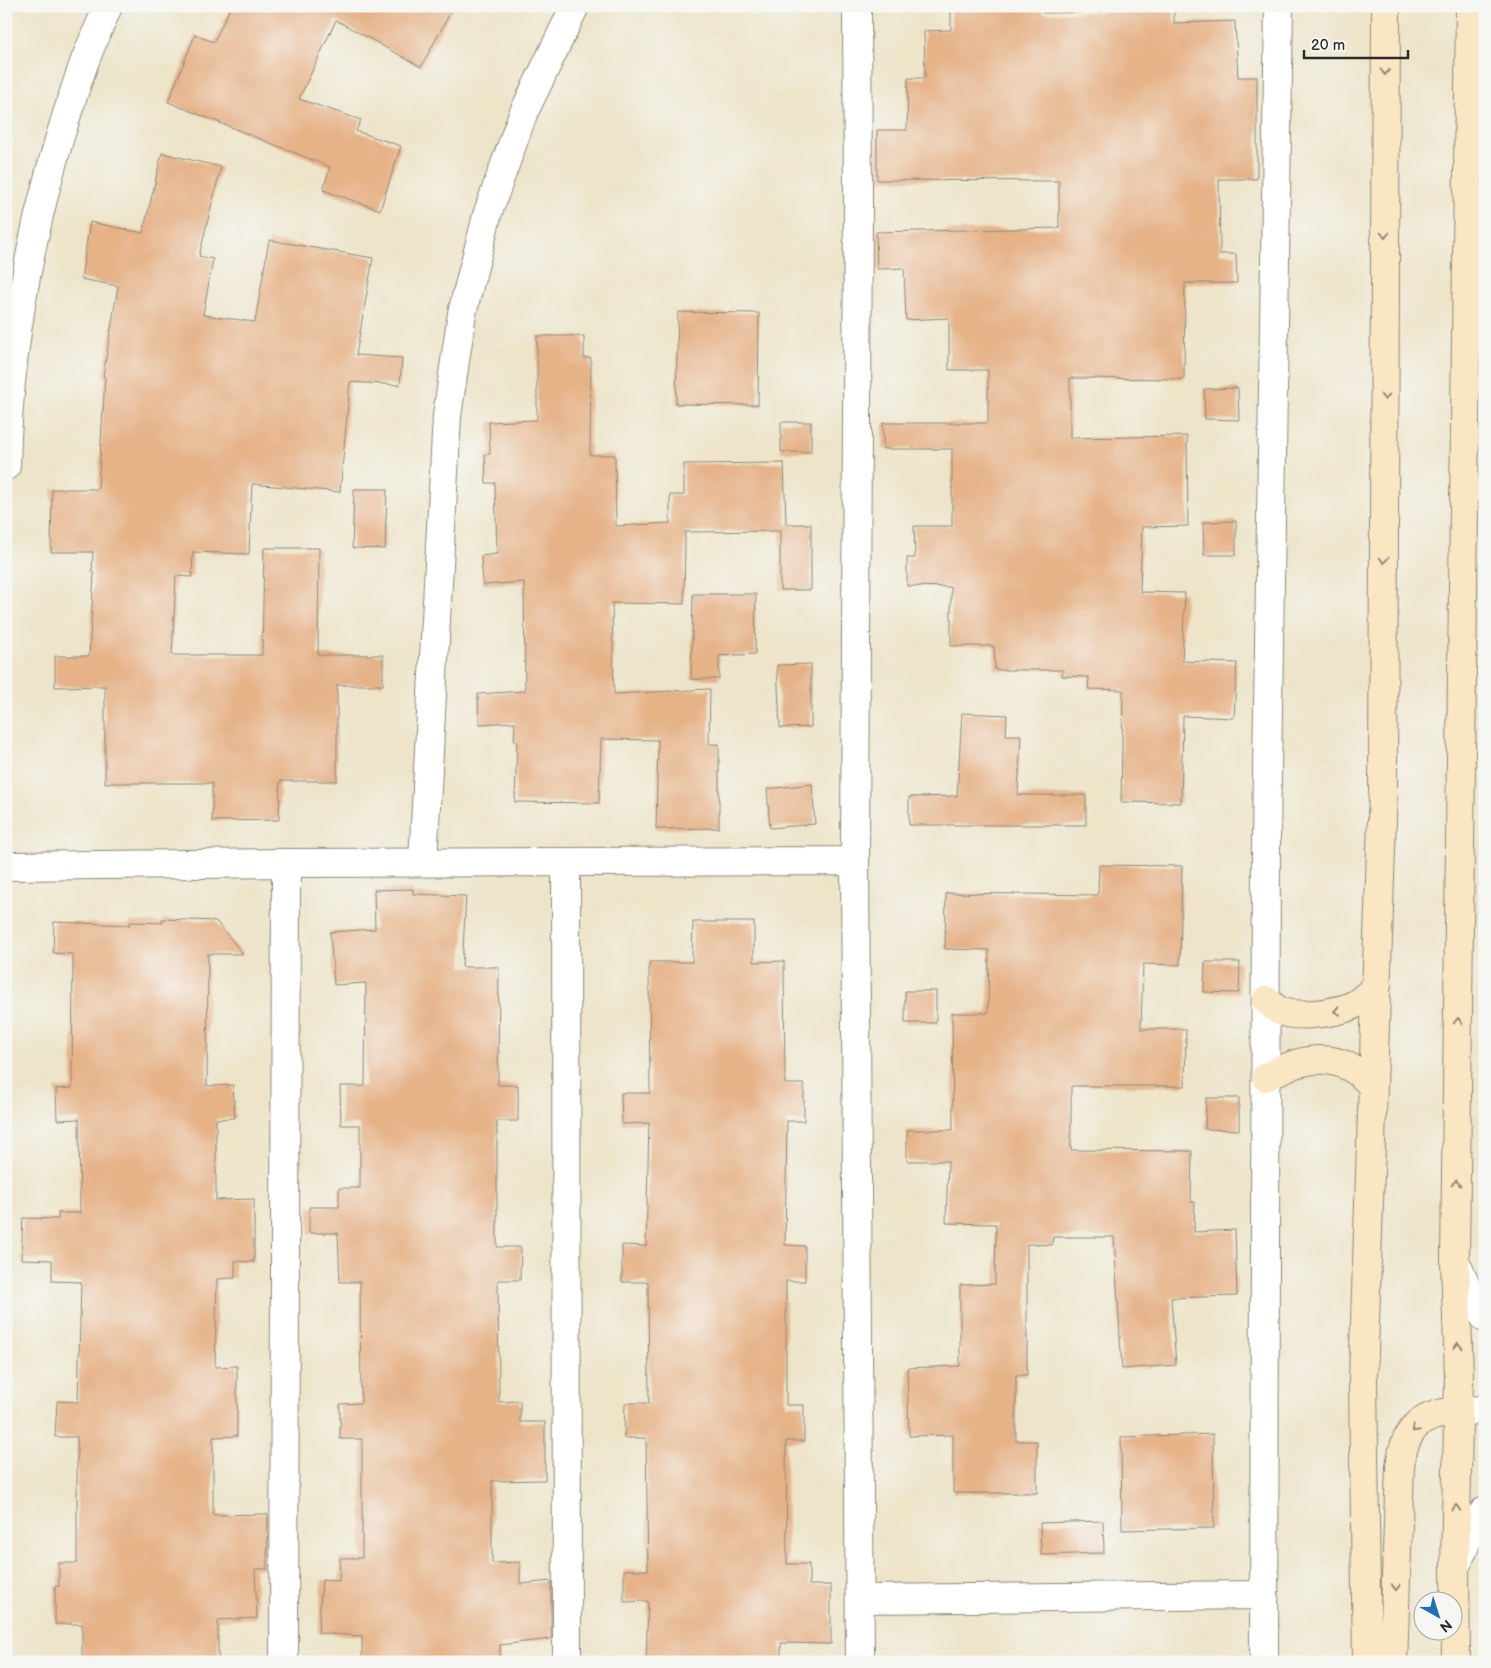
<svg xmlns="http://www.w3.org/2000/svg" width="1491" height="1668" viewBox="0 0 1491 1668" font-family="'Balsamiq Sans',sans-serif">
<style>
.building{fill:#e6b389}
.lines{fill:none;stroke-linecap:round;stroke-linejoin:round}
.minor-casing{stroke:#8c887a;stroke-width:30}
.secondary-casing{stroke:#8c887a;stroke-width:30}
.minor{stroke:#fff;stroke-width:28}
.secondary{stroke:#fbe6c4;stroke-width:28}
.oneway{stroke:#938878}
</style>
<rect width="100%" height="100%" fill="#f6f6f2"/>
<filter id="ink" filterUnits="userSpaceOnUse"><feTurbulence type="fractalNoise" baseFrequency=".02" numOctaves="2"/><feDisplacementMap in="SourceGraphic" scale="10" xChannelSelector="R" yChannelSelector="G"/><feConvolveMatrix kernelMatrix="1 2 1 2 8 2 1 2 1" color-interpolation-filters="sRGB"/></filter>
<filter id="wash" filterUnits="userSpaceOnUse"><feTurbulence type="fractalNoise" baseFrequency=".0096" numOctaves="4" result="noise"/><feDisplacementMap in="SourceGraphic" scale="20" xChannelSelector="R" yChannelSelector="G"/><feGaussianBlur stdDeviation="1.12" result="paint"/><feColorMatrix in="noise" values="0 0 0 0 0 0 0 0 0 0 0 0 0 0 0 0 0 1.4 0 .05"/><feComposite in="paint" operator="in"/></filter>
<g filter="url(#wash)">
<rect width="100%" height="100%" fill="#ede4c9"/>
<g id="blocks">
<!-- building -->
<path class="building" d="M 231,6 L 454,6 L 421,67 L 336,20 L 299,99 L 361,120 L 356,131 L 401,146 L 380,210 L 323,190 L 330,167 L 168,102 L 195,35 L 214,42 Z
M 951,6 L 1043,6 L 1043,13 L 1102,12 L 1102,6 L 1174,6 L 1174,23 L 1235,21 L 1238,77 L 1257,77 L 1257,179 L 1219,179 L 1220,254 L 1236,254 L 1237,283 L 1185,283 L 1184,379 L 1070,378 L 1070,438 L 1187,436 L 1188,526 L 1142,527 L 1140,592 L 1185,593 L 1182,661 L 1237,663 L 1234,718 L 1183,716 L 1181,803 L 1121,802 L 1123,690 L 1088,689 L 1089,677 L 1062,676 L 1063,670 L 995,670 L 994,646 L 951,646 L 951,587 L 907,586 L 907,558 L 915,558 L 914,526 L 952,526 L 952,449 L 883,449 L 883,423 L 988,423 L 988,370 L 949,370 L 949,318 L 906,320 L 904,268 L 877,269 L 876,232 L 1059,228 L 1059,181 L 877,180 L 877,130 L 907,130 L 908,78 L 925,78 L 924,31 L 951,30 Z
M 162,153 L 221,167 L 199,256 L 213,259 L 203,315 L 255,322 L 269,240 L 373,258 L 356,355 L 402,358 L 400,385 L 350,382 L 340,492 L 252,484 L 249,554 L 193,552 L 192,577 L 176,576 L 172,655 L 262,655 L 264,548 L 319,548 L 318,655 L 383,655 L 383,685 L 337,685 L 337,781 L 280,781 L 279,820 L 212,821 L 212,783 L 105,783 L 105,686 L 55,687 L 55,656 L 89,656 L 94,573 L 92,572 L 93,552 L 51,552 L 52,489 L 98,489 L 105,377 L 103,376 L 118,286 L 81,279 L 90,222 L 143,233 Z
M 678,312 L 759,313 L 758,405 L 676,404 Z
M 537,336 L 584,336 L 584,358 L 591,358 L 590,455 L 615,455 L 616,526 L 670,523 L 670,495 L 684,495 L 684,464 L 784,463 L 786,524 L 811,524 L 811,590 L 780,590 L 780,531 L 685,532 L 684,604 L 612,603 L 614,694 L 710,689 L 709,744 L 719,744 L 719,828 L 656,829 L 658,740 L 601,739 L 599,803 L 515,802 L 517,741 L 514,741 L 515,722 L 479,724 L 478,694 L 525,691 L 524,582 L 483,585 L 481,556 L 497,554 L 495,483 L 486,483 L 485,454 L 490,454 L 489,422 L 537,420 Z
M 1238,388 L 1239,420 L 1205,419 L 1204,389 Z
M 781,422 L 811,422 L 811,452 L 781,452 Z
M 354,489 L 387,489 L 385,549 L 352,548 Z
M 1236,521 L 1236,555 L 1204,555 L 1203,522 Z
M 693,594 L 756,594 L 755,654 L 719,656 L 719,679 L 691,679 Z
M 811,664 L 811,727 L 780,728 L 777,665 Z
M 962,713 L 1007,715 L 1006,735 L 1021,735 L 1018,795 L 1086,795 L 1086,825 L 909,825 L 909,797 L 957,796 Z
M 812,784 L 815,824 L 770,828 L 767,789 Z
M 1099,865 L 1182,866 L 1180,965 L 1143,964 L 1141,1029 L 1186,1029 L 1185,1086 L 1071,1086 L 1071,1150 L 1192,1151 L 1191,1202 L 1195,1202 L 1194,1232 L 1235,1230 L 1237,1296 L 1171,1298 L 1176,1365 L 1122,1369 L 1114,1237 L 1053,1237 L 1052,1245 L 1027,1244 L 1027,1375 L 1016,1375 L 1016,1441 L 1037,1441 L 1037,1493 L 953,1493 L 953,1435 L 909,1436 L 907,1368 L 960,1366 L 960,1285 L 995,1284 L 996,1224 L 946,1223 L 948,1161 L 907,1161 L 907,1130 L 953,1130 L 952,1013 L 988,1013 L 989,950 L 945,949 L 946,893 L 1098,895 Z
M 413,889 L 413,894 L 466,896 L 462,967 L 499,967 L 498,1085 L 518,1085 L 518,1121 L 497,1121 L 497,1247 L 521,1247 L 520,1280 L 498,1280 L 499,1402 L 520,1401 L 520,1422 L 545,1422 L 545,1480 L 492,1481 L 492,1563 L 520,1562 L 520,1584 L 551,1581 L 551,1639 L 500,1645 L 500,1662 L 362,1662 L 362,1636 L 318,1633 L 322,1580 L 339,1581 L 340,1558 L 362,1558 L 362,1439 L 340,1439 L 340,1404 L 361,1403 L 360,1282 L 340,1282 L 338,1233 L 309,1233 L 309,1207 L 339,1207 L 339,1188 L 360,1188 L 360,1125 L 341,1125 L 340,1086 L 365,1086 L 366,983 L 334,985 L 330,932 L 375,929 L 374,890 Z
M 162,919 L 216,921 L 243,954 L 208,954 L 207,1086 L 233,1085 L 235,1118 L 216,1119 L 216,1200 L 254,1199 L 254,1262 L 235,1261 L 235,1278 L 217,1279 L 215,1367 L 237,1366 L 237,1436 L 213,1437 L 213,1515 L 268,1514 L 267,1569 L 255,1569 L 257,1618 L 218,1620 L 218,1662 L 82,1662 L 82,1624 L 55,1624 L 55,1586 L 59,1586 L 59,1563 L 77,1563 L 77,1437 L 55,1437 L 57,1401 L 78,1402 L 81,1282 L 52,1281 L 52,1260 L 21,1259 L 23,1218 L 58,1219 L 58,1213 L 80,1213 L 79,1119 L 57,1120 L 56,1089 L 72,1088 L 73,954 L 53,953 L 54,922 L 130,925 L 130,922 L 163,923 Z
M 693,922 L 754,922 L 754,962 L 784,961 L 785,1084 L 804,1084 L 804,1121 L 787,1121 L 785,1245 L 805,1246 L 805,1281 L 786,1281 L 786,1405 L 804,1405 L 804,1441 L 786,1441 L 787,1564 L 809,1564 L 809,1585 L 831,1585 L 831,1644 L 781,1643 L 781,1662 L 646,1662 L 648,1601 L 624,1602 L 624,1570 L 648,1570 L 646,1438 L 624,1438 L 625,1403 L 649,1403 L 648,1282 L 622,1282 L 622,1245 L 646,1246 L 649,1123 L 622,1124 L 621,1093 L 650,1093 L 649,962 L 692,962 Z
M 1205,962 L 1240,962 L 1239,993 L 1204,992 Z
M 905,991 L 936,991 L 936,1023 L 905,1023 Z
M 1206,1098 L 1239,1098 L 1239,1130 L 1205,1129 Z
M 1213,1434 L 1214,1528 L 1122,1530 L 1121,1437 Z
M 1103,1521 L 1104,1553 L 1041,1555 L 1040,1523 Z"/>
</g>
</g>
<g filter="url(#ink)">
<use href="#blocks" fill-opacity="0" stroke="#8c887a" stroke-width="1"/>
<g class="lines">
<defs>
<path id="minor" d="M 857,6 L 858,198 L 855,861 L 860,1662
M 6,466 C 9,330 38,194 83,66 C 90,46 100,26 108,6
M 423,862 L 447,416 L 462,313 L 488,212 L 523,114 L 575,6
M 566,862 L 567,1662
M 6,866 L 286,863 L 855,861
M 1455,1260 L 1469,1293 L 1485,1318
M 1458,1411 L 1485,1410
M 1455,1568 L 1473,1527 L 1485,1510
M 861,1599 L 1264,1595
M 284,1662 L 286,863
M 1264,1662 L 1266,837 L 1279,6"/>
<path id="secondary" d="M 1266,1000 C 1270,1003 1274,1007 1278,1010 C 1294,1019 1341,1013 1357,1003 C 1364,999 1371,991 1377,985
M 1266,1077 C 1305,1055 1342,1050 1373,1087
M 1367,1662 L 1363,1380 L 1383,790 L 1386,6
M 1393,1662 L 1400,1467 C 1404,1429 1420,1414 1458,1411
M 1456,1662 L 1455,1568 L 1459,1376 L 1455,1260 L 1470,6"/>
</defs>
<!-- minor casing -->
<use href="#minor" class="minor-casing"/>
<!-- secondary casing -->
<use href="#secondary" class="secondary-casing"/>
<!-- minor -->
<use href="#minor" class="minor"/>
<!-- secondary -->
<use href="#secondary" class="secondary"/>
</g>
<!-- one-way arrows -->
<defs><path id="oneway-chevron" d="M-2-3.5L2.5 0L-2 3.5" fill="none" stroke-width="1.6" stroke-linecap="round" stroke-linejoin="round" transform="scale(1.25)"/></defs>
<g class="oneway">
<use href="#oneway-chevron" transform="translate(1385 72) rotate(90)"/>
<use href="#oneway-chevron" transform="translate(1385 235) rotate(90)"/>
<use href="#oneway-chevron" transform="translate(1385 397) rotate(90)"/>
<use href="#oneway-chevron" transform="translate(1384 560) rotate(90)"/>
<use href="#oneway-chevron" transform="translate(1337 1011) rotate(169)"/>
<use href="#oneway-chevron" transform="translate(1458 1021) rotate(-89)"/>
<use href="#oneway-chevron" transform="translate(1456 1183) rotate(-89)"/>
<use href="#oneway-chevron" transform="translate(1458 1346) rotate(-92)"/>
<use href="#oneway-chevron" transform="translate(1415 1429) rotate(134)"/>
<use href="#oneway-chevron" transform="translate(1456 1508) rotate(-89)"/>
<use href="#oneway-chevron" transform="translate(1396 1587) rotate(92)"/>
</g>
</g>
<!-- margin -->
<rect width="1491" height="1668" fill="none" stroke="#f6f6f2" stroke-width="25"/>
<!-- north arrow -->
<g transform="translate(1438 1616) rotate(141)"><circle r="24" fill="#f6f6f2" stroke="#a5a5a2"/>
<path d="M0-4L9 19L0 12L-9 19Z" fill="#1f6fb2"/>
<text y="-8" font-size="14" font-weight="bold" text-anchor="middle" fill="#2b2b2b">N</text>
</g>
<!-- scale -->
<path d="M1304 50v8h104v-8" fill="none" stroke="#2b2b2b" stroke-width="2.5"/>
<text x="1311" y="50" font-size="15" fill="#2b2b2b" stroke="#f6f6f2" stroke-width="4" paint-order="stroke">20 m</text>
</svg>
